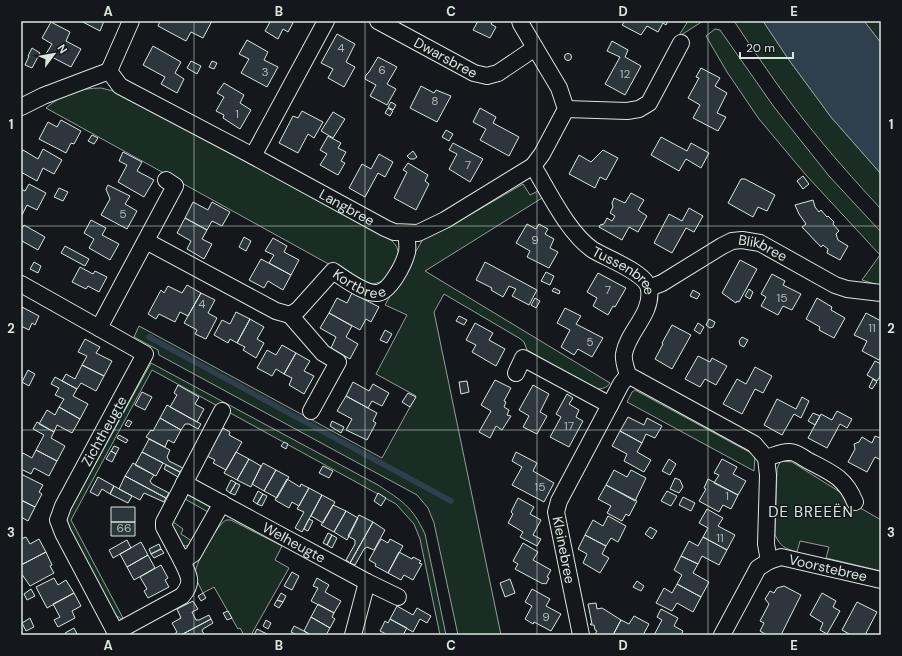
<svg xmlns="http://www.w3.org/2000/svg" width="902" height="656" viewBox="0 0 902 656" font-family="'DM Sans',sans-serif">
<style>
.green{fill:#1a2d24;stroke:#939e99}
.water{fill:#2f3f4d;stroke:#939e99}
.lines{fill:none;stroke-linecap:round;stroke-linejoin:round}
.stream{stroke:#2f3f4d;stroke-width:5.5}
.building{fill:#2c363c;stroke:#d8e6dc}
.minor-casing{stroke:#d8e6dc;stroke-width:18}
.minor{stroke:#14181c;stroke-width:16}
.grid{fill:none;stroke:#d8e6dc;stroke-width:1;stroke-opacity:0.55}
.labels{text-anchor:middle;stroke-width:3;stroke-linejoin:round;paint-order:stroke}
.number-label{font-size:12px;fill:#adbab4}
.street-label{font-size:14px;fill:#d8e6dc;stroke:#14181c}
.neighbourhood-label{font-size:15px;letter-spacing:1px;fill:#d8e6dc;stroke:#14181c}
.neatline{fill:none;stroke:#d8e6dc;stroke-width:1.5}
.grid-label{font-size:13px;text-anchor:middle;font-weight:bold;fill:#d8e6dc}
</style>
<rect width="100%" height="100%" fill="#14181c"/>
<!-- green -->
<path class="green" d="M 688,21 L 703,21 L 678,37 Z
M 734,21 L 763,21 L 789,60 L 831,117 L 881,174 L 881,209 C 841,166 803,122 770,74 C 758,57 746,39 734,21 Z
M 864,21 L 881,21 L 881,43 Z
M 715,29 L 720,30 L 774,107 L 829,176 L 881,232 L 881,286 L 862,280 L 880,255 L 806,175 L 759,119 L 727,72 L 706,36 Z
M 101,88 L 117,92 L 391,240 C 394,243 397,246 398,251 C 399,256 395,261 393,265 C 385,280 381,286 363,283 L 46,108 C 62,94 81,88 101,88 Z
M 523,184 L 530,195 L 538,191 L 542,198 L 425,271 L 610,383 C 607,388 602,389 596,389 L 527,350 L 524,342 L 519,338 L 444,294 L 434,312 L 501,635 L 458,635 L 434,523 L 428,508 L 417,495 L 159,355 L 158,350 L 134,337 L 139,326 L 382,458 L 416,396 L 376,374 L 407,315 L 385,305 L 423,239 L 447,228 Z
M 151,363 L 378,485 C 402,501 412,506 425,534 L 446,635 L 440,635 L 420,539 L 414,524 L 396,504 L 152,370 L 71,520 L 124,620 L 120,618 L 115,615 L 67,525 L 67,518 L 71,508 Z
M 635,390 L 751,453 L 755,457 L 754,471 L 627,402 L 632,392 Z
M 782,461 L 792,462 L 843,494 L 857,506 L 881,520 L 881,571 L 826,558 L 829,547 L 800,541 L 797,552 C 784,548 781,547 775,535 L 777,469 L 779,464 Z
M 187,494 L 210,507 L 208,512 L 185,499 Z
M 226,520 L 231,520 L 282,546 L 275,560 L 289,568 L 251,635 L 244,635 L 240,628 L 238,629 L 214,587 L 203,593 C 200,587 195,578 195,573 C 196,562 217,525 226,520 Z
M 172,521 L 183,529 L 181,534 L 192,541 L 187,546 C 177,547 171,530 172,521 Z"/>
<!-- water -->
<path class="water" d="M 763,21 L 864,21 L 881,43 L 881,174 L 831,117 L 789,60 Z"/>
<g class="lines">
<!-- stream -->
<path class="stream" d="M 149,337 L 451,501"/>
</g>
<!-- building -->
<path class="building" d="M 81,21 L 104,21 L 100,31 Z
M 160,21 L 212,21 L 203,38 L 191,32 L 186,41 L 158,26 Z
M 268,21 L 290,21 L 293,23 L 288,32 L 283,29 L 278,39 L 265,31 L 270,22 Z
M 478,21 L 493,21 L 491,24 L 496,27 L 490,38 L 473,30 Z
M 625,21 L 668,21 L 666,25 L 663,23 L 658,32 L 647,26 L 641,35 L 622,25 Z
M 51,22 L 70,32 L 66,41 L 81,49 L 71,67 L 46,54 L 52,44 L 42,38 Z
M 337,34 L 355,44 L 346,62 L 355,67 L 344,87 L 328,78 L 333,69 L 321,63 Z
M 247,40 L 268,52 L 264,60 L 278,67 L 267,87 L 241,73 L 249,59 L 239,54 Z
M 612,41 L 628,50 L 625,57 L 641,66 L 625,95 L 605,84 L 620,57 L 607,51 Z
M 153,46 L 181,62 L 175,73 L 184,79 L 177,93 L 161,84 L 165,77 L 143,65 Z
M 32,48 L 40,53 L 32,68 L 25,65 L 29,56 L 28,56 Z
M564.5 57a3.5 3.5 0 1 1 7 0a3.5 3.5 0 1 1-7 0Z
M 378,57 L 397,67 L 387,84 L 396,89 L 387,105 L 370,96 L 376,85 L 365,79 L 366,75 L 369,72 Z
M 191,61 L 201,66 L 197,74 L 187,68 Z
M 212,61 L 217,63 L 214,69 L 209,67 Z
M 701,68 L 720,78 L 715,86 L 727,93 L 717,113 L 726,117 L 718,131 L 693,118 L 700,105 L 688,98 L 699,78 L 696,77 Z
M 224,83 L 244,95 L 240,103 L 251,110 L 240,129 L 223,118 L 224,115 L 216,111 L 224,97 L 217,93 Z
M 421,86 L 434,93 L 436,90 L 451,96 L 437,122 L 410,108 Z
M 391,102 L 396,105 L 393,110 L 388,107 Z
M 388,108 L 393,111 L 390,116 L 385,113 Z
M 480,108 L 496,117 L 493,123 L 519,137 L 509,156 L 480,140 L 486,129 L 473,122 Z
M 302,111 L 323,122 L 314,138 L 308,134 L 298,153 L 279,143 L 293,116 L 298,118 Z
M 333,112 L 345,119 L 333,138 L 321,131 Z
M 61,120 L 81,131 L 74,144 L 71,143 L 66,153 L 39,139 L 48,122 L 57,127 Z
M 446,130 L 453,134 L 449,141 L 442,137 Z
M 92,135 L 98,138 L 94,144 L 88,141 Z
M 328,136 L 341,143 L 338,148 L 346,152 L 341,161 L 345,163 L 338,175 L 320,165 L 327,154 L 320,150 Z
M 661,137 L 687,151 L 691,143 L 709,153 L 701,168 L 686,159 L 679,171 L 651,155 Z
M 453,143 L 483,159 L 470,182 L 449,169 L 457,154 L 449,150 Z
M 43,149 L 62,160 L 54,174 L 43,168 L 37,181 L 21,172 L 21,153 L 23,150 L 38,159 Z
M 603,150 L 618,158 L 606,180 L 600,177 L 595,188 L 569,174 L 579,155 L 591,162 Z
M 413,151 L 417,157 L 414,159 L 410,159 L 407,156 Z
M 123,152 L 142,162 L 137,171 L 154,180 L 144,197 L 118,182 L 127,165 L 119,161 Z
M 379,154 L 393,162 L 385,177 L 378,173 L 365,197 L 349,188 L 362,164 L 371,169 Z
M 408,163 L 428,175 L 425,181 L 429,184 L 416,210 L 394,198 L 407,172 L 403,170 Z
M 803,176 L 809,184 L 803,189 L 797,181 Z
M 741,179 L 745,179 L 775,195 L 767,211 L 758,207 L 753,217 L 728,203 Z
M 29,184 L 46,193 L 37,210 L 27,205 L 22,215 L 21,189 L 25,191 Z
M 108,185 L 130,196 L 125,204 L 137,211 L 127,229 L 101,215 L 110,199 L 106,189 Z
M 59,188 L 68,192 L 63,201 L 54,197 Z
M 631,193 L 644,200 L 638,210 L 647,216 L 638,232 L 629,227 L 622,240 L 599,227 L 600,225 L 604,224 L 607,218 L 612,221 L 615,216 L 610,213 L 613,207 L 612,203 L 614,198 L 625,203 Z
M 813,200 L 815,207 L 819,212 L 821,210 L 827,217 L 828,216 L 834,222 L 833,224 L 839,231 L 836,234 L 838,240 L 848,246 L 840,260 L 827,253 L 828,249 L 823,245 L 821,247 L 802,227 L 806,224 L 799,214 L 795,205 Z
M 193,202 L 208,210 L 212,202 L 230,212 L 222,226 L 212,221 L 207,230 L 185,218 Z
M 689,208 L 703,216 L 694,232 L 686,228 L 672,253 L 654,243 L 669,214 L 682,221 Z
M 185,218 L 207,230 L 202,239 L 212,244 L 204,259 L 187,249 L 191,241 L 177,233 Z
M 91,220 L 106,228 L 102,235 L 119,244 L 110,260 L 89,248 L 94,239 L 84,233 Z
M 527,224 L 536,229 L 539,224 L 548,229 L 545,234 L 554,239 L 550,248 L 558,252 L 549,268 L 527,257 L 530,251 L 516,243 Z
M 24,225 L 45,237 L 38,250 L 22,241 L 21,244 L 21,230 Z
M 244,237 L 251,241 L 246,251 L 239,247 Z
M 273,238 L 287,246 L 284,252 L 299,260 L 291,275 L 269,263 L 274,255 L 265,251 Z
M 65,246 L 89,259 L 85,266 L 61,253 Z
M 261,259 L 291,275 L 283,290 L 268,281 L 264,288 L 249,280 Z
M 740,260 L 757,269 L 739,302 L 737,301 L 736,303 L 722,293 Z
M 34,262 L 41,266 L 38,273 L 30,269 Z
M 485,262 L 537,290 L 529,305 L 512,296 L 516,289 L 509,286 L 503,297 L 491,290 L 492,288 L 476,280 Z
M 80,267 L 93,274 L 95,271 L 107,277 L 99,292 L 88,286 L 86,289 L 72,282 Z
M 546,272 L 554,276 L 550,285 L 541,281 Z
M 598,273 L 626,288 L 615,307 L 613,306 L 608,315 L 593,306 L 597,298 L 587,292 Z
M 772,274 L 785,281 L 783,285 L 801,294 L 792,310 L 783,306 L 778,315 L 761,306 L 766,297 L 761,294 Z
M 187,285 L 201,293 L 188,316 L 180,312 L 175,322 L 159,314 L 156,319 L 148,314 L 161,290 L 164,293 L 168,286 L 182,293 Z
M 554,288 L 560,291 L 559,294 L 552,291 Z
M 749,289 L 753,292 L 750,299 L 745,296 Z
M 693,290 L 700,294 L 697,299 L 690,296 Z
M 201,293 L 215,300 L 208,313 L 217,318 L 206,339 L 195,334 L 197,330 L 184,323 Z
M 352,293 L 379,307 L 371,322 L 366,319 L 360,330 L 329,313 L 337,298 L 347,303 Z
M 535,298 L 540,301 L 536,308 L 531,305 Z
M 817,298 L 832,307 L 831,310 L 845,318 L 834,338 L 819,330 L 820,327 L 806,319 Z
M 22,307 L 39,316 L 35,325 L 32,323 L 29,330 L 21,326 Z
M 565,308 L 581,316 L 576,324 L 603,338 L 592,357 L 578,349 L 574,355 L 561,347 L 570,330 L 557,323 Z
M 236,312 L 250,319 L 237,343 L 230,339 L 228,343 L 214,335 L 222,320 L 230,324 Z
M 329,313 L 352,326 L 346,337 L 358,344 L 350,359 L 331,348 L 336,337 L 320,328 Z
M 866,313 L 881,321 L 881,356 L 879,360 L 862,351 L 867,341 L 854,335 Z
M 459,316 L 467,320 L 464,325 L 456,321 Z
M 250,319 L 264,327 L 257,339 L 264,343 L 256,358 L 243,350 L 245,347 L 237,343 Z
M 709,319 L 715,322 L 713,327 L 710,328 L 706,325 Z
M 475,323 L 493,333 L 489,340 L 505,349 L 496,366 L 472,352 L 476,345 L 466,340 Z
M 698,323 L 704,327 L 700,334 L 694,330 Z
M 672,325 L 691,335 L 672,369 L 655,359 L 663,344 L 662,343 Z
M 385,330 L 392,334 L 387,343 L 380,340 Z
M 742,337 L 748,340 L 744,347 L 740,345 L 739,341 Z
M 85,339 L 100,347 L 96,353 L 112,361 L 104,376 L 82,365 L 87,356 L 78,352 Z
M 282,345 L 296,353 L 284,374 L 276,369 L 272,376 L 257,368 L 267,350 L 276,355 Z
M 296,353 L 310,361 L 304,371 L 314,376 L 304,394 L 289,385 L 292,378 L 284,374 Z
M 698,356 L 710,362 L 712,358 L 727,366 L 716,385 L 705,379 L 700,387 L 685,379 Z
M 875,361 L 881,364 L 881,375 L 877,381 L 867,375 Z
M 82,365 L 104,376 L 96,391 L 81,383 L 77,389 L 62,381 L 66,374 L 75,379 Z
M 755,367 L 772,376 L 763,393 L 755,389 L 742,414 L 723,404 L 737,379 L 746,384 Z
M 28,370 L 35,374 L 29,386 L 22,382 Z
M 55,377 L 77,389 L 73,396 L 88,404 L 80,419 L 59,407 L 64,399 L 55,395 L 59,388 L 51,384 Z
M 873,379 L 877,382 L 872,389 L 869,387 Z
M 495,380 L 511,388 L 504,401 L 506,402 L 504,407 L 509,410 L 507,415 L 511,416 L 502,430 L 496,426 L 490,438 L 479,432 L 491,411 L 481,405 Z
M 467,381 L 469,392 L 461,394 L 459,382 Z
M 353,382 L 369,391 L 373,384 L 389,393 L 382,406 L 372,401 L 368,408 L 346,396 Z
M 178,385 L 199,397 L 195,404 L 204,409 L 197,422 L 170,407 L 177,395 L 174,393 Z
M 533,385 L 549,394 L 540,412 L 547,416 L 537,434 L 523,427 L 529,416 L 519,410 Z
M 142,392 L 152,397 L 145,410 L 135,405 Z
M 408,393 L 416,397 L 410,407 L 402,402 Z
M 567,394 L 573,398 L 569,404 L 579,410 L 576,417 L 583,421 L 569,447 L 550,437 L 561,417 L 556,414 Z
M 346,396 L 377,413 L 373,421 L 376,423 L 367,440 L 346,430 L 352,419 L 337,411 Z
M 802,397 L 809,401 L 801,418 L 794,414 L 782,435 L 764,425 L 777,399 L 796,409 Z
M 167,405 L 201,424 L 198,429 L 189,424 L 185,424 L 181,430 L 160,418 Z
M 59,407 L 80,419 L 72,433 L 57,425 L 54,432 L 39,424 L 47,410 L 55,415 Z
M 837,411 L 852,419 L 847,428 L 840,424 L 827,448 L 808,438 L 821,414 L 832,420 Z
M 813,413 L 820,416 L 815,425 L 808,421 Z
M 628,417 L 644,425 L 647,418 L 662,426 L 655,438 L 646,434 L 642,443 L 620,431 Z
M 160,418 L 181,430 L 174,443 L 168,440 L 165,447 L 146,437 L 151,430 L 153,431 Z
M 128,420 L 132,422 L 129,427 L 125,425 Z
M 332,421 L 344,427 L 341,433 L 330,426 Z
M 37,422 L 54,432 L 51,438 L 65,446 L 57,461 L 36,450 L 44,435 L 33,429 Z
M 223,428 L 230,432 L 229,435 L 242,442 L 226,470 L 213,463 L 215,460 L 207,456 Z
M 620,431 L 642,443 L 637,452 L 651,460 L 644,472 L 624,461 L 627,454 L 612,446 Z
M 119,435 L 128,440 L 126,443 L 117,438 Z
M 875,436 L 880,438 L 881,436 L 881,460 L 875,457 L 867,472 L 848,462 L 855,449 L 854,444 L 859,442 L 862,437 L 872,443 Z
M 149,439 L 170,450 L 167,457 L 169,461 L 183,468 L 180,472 L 142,452 Z
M 284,442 L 288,444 L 286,449 L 281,446 Z
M 114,446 L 119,448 L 116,454 L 111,451 Z
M 36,450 L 57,461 L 49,476 L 34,468 L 31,474 L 21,469 L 21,457 L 23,453 L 32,458 Z
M 111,451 L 116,454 L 112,462 L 106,459 Z
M 142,452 L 163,463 L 156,476 L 135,465 Z
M 236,452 L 249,459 L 237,480 L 224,473 Z
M 516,452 L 537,463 L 533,471 L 554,483 L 544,502 L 512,485 L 522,467 L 512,461 Z
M 249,459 L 261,466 L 251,487 L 237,480 Z
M 669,459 L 676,464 L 670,475 L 662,471 Z
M 722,459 L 737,467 L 733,474 L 746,481 L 738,495 L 714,483 L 719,475 L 714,473 Z
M 133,463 L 154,475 L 150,481 L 152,484 L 169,493 L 166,498 L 125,476 Z
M 263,463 L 276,470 L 264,491 L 252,484 Z
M 166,465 L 180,472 L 178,477 L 164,469 Z
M 323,466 L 333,471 L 329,478 L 319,473 Z
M 276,470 L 289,477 L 277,498 L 264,491 Z
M 614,470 L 627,477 L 631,470 L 646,478 L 635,501 L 606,485 Z
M 21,474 L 43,485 L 39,492 L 42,494 L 35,507 L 21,500 Z
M 125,476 L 166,498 L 164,502 L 144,493 L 140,500 L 119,489 Z
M 98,477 L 114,486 L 110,494 L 102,489 L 98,496 L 90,492 Z
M 675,478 L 680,480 L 683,487 L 679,493 L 670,489 Z
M 287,479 L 300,487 L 301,484 L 309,488 L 299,506 L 292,502 L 289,508 L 275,500 Z
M 708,479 L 738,495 L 731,509 L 723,505 L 719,512 L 699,501 L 706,489 L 704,488 Z
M 231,480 L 236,483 L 230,493 L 226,490 Z
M 236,483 L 240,485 L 235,495 L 230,493 Z
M 606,485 L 637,501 L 629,516 L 626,514 L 622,521 L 607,513 L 611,506 L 598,499 Z
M 114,486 L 132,496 L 128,503 L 110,494 Z
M 309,488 L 322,495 L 302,532 L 295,528 L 304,512 L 297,509 Z
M 258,491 L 263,494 L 257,504 L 253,501 Z
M 667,491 L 677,496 L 671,506 L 661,501 Z
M 378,493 L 386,498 L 381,506 L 374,501 Z
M 263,494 L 267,496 L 262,506 L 257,504 Z
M 322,495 L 335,502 L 323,523 L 311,516 Z
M 683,497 L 695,503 L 691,511 L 679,505 Z
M 518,498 L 534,507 L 530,514 L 541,520 L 533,535 L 541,539 L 537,546 L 520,537 L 523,532 L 508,523 L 513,514 L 511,512 Z
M 21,500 L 35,507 L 28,521 L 21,517 Z
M 333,505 L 346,511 L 334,532 L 321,525 Z
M 111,507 L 135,507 L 135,522 L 111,522 Z
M 707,509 L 723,518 L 718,526 L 735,535 L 727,550 L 703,537 L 708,528 L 699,523 Z
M 346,511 L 358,518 L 347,540 L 334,532 Z
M 359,515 L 373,522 L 350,563 L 346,560 L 355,544 L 355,540 L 348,536 Z
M 608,516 L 626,526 L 618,542 L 611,538 L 606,546 L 585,535 L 593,520 L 603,526 Z
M 309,519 L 313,521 L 308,531 L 304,529 Z
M 111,522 L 135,522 L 135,536 L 111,536 Z
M 373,522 L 385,530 L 374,550 L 367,547 L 364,549 L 355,565 L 350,563 Z
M 650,527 L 657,531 L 652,539 L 645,534 Z
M 328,533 L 332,535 L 327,545 L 323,543 Z
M 332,535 L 337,538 L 332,548 L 327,545 Z
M 585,535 L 606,546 L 602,554 L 609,558 L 600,573 L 583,563 L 587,554 L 578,549 Z
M 26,537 L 30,544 L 39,539 L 46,552 L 21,565 L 21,539 Z
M 703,537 L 727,550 L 719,565 L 702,556 L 698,564 L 681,556 L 689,541 L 698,546 Z
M 381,539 L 388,543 L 390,539 L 403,546 L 388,573 L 375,566 L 376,564 L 369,560 Z
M 127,540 L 131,548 L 113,558 L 109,550 Z
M 141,542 L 148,555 L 127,567 L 120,554 Z
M 523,543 L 538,552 L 533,560 L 551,570 L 547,577 L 549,578 L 546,584 L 544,583 L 543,584 L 515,569 L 518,564 L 513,561 Z
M 159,544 L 161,549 L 151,554 L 149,549 Z
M 161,549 L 164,553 L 154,558 L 151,554 Z
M 46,552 L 52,565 L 50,566 L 54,573 L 30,586 L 21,573 L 21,565 Z
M 399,552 L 412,559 L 413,557 L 421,561 L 419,563 L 422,564 L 413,580 L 404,575 L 401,580 L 388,573 Z
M 148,555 L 155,568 L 134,580 L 127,567 Z
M 681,556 L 698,564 L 693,573 L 709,582 L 701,597 L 677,584 L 682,575 L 674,570 Z
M 161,565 L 168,578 L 165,580 L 169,587 L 148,598 L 144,591 L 147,589 L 140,577 Z
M 292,572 L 299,576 L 292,590 L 284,586 Z
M 54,578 L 58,585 L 66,580 L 74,593 L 47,608 L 36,587 Z
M 317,578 L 329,585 L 325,592 L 341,601 L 334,613 L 311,601 L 318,588 L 313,586 Z
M 510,579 L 515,593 L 505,597 L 500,583 Z
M 637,581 L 644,586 L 641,591 L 633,587 Z
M 677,584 L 701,597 L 693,612 L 677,603 L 672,611 L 656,603 L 664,588 L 672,593 Z
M 784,586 L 801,595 L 781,635 L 767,635 L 760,631 L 764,623 L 760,621 L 769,604 L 765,599 L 770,591 L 774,593 L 777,588 Z
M 31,589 L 35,596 L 27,600 L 24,594 Z
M 532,589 L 550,599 L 546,606 L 561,614 L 551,631 L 534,622 L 533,624 L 525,619 L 532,606 L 525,602 Z
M 74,593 L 81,606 L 72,611 L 75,618 L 58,627 L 54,620 L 60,617 L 53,604 Z
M 203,593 L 206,598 L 201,601 L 198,596 Z
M 281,593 L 286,596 L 283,602 L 277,600 Z
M 822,593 L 836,601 L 833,607 L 840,611 L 827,634 L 820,630 L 823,623 L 810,615 Z
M 277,600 L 283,602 L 279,608 L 274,605 Z
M 193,601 L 198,609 L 192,612 L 196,620 L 199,620 L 209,615 L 211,619 L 181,635 L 173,635 L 177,632 L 172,623 L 181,618 L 177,609 Z
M 857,602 L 877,612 L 865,635 L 851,635 L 842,630 Z
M 596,603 L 597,609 L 602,608 L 621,620 L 613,635 L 598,635 L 595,634 L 597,631 L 595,630 L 594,625 L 591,625 L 590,624 L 592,624 L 588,604 Z
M 318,604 L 334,613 L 332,617 L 335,619 L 330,628 L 311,617 Z
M 397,606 L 413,615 L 417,608 L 431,616 L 427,623 L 420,619 L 413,632 L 390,619 Z
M 661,609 L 678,618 L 674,626 L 683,631 L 681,635 L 654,635 L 662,620 L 657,617 Z
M 228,611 L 232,618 L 227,620 L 223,613 Z
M 634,616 L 649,624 L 643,635 L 613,635 L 621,620 L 629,624 Z
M 311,617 L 330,628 L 326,635 L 311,635 L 304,631 Z
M 30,618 L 34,627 L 26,631 L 22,623 Z
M 211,619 L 213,623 L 203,629 L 202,631 L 205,635 L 181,635 Z
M 390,619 L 407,628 L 403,635 L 388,635 L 380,631 L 385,621 L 388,623 Z
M 266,620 L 271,623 L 268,629 L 263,626 Z
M 294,626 L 304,631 L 311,635 L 297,635 L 291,632 Z
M 74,628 L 77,634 L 66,635 L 65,633 Z
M 257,629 L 267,634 L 266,635 L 254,635 Z"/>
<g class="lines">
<defs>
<g id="minor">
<path id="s1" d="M 378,21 L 474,73 L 487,76 L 498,73 L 535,48"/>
<path d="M 109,71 L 131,21"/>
<path id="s2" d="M 21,107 L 43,96 L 109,71 L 120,86 L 253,156 L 385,228 L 394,232 L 418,233 L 445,220 L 533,166 L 542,154 L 566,109 L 559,88 L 521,24 L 520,21"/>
<path d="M 566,109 L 627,111 L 639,109 L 649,103 L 681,43"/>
<path d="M 253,156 L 326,21"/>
<path id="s3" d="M 533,166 C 549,192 568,233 593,250 C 606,258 647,273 649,289 C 653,314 628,331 624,354 C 623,361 626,368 628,375 L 754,444 L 766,458 L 768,475 L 766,544 L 769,561"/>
<path d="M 146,241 L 276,311 L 290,315 L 323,353 L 338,362 L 311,411"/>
<path d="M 21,284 L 145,354 L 63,506 L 58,520 L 63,533 L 117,635"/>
<path id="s4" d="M 649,288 L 662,283 L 722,246 L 732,241 L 742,240 L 760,243 L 835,285 L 847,289 L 881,293"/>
<path id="s5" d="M 290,315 L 298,310 L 333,271 C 343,278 365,294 377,293 C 390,292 404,264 407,252 C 408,246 407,239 406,233"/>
<path d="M 99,328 L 175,186 L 166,180"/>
<path d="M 516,373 L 523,358 L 610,405"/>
<path d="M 766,458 C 774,456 782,451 790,452 C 796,452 802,457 807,460 C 830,472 845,477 855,502"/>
<path id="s6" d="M 184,483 L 367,582 L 353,635"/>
<path d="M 222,503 L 193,554 L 182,561 L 164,527 L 164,522 L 222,411"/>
<path d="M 367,582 L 398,597"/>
<path d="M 116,632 L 182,596 C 194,582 189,576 182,561"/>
<path d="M 581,635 L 556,512 L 559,501 L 610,405 L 621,384 L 628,375"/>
<path id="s7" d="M 722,635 L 758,568 L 769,561 L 781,557 L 881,580"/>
</g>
</defs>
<!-- minor casing -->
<use href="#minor" class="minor-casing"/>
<!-- minor -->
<use href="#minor" class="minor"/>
</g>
<!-- grid -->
<path class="grid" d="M 194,21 L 194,635M 365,21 L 365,635M 537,21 L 537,635M 708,21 L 708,635M 21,226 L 881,226M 21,430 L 881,430"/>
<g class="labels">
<!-- number labels -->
<g class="number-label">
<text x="341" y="52">4</text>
<text x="382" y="74">6</text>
<text x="265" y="76">3</text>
<text x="625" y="78">12</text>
<text x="435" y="105">8</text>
<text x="237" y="118">1</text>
<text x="468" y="169">7</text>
<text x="123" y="218">5</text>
<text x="535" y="244">9</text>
<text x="608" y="294">7</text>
<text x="782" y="302">15</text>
<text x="202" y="308">4</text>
<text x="872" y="332">11</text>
<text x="590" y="346">5</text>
<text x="569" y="430">17</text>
<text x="540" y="491">15</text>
<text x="727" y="500">1</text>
<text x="124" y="532">66</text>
<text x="720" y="542">11</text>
<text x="546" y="621">9</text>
</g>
<!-- street labels -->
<g class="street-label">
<text dy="5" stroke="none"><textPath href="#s1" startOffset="77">Dwarsbree</textPath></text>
<text dy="5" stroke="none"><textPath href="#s2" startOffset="371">Langbree</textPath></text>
<text dy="5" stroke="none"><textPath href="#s4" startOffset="128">Blikbree</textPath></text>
<text dy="5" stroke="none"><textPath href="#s3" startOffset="142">Tussenbree</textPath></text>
<text dy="5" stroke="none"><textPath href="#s5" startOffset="92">Kortbree</textPath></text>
<text transform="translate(104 431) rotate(-61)" y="5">Zichtheugte</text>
<text dy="5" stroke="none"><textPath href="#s6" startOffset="125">Welheugte</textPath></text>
<text transform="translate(564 550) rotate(79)" y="5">Kleinebree</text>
<text dy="5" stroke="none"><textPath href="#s7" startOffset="150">Voorstebree</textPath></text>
</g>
<!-- neighbourhood labels -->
<g class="neighbourhood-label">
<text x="811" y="517">DE BREEËN</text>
</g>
</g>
<!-- border -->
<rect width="902" height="656" fill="none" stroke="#14181c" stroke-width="44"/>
<!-- north arrow -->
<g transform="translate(54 54) rotate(58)" stroke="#14181c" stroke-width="3" paint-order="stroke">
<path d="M0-3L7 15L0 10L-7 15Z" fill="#d8e6dc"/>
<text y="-6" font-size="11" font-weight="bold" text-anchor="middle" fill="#d8e6dc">N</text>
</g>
<!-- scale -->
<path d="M740 52v6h53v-6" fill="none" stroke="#d8e6dc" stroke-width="2"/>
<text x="746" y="52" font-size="12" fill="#d8e6dc" stroke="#14181c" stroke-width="3" paint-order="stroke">20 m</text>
<rect x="22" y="22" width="858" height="612" class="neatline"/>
<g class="grid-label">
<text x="108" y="16">A</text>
<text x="279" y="16">B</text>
<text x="451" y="16">C</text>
<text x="623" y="16">D</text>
<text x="794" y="16">E</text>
<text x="11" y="129">1</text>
<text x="891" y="129">1</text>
<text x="11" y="333">2</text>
<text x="891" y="333">2</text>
<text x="11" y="537">3</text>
<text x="891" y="537">3</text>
<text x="108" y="650">A</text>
<text x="279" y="650">B</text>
<text x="451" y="650">C</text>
<text x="623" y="650">D</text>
<text x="794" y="650">E</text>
</g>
</svg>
